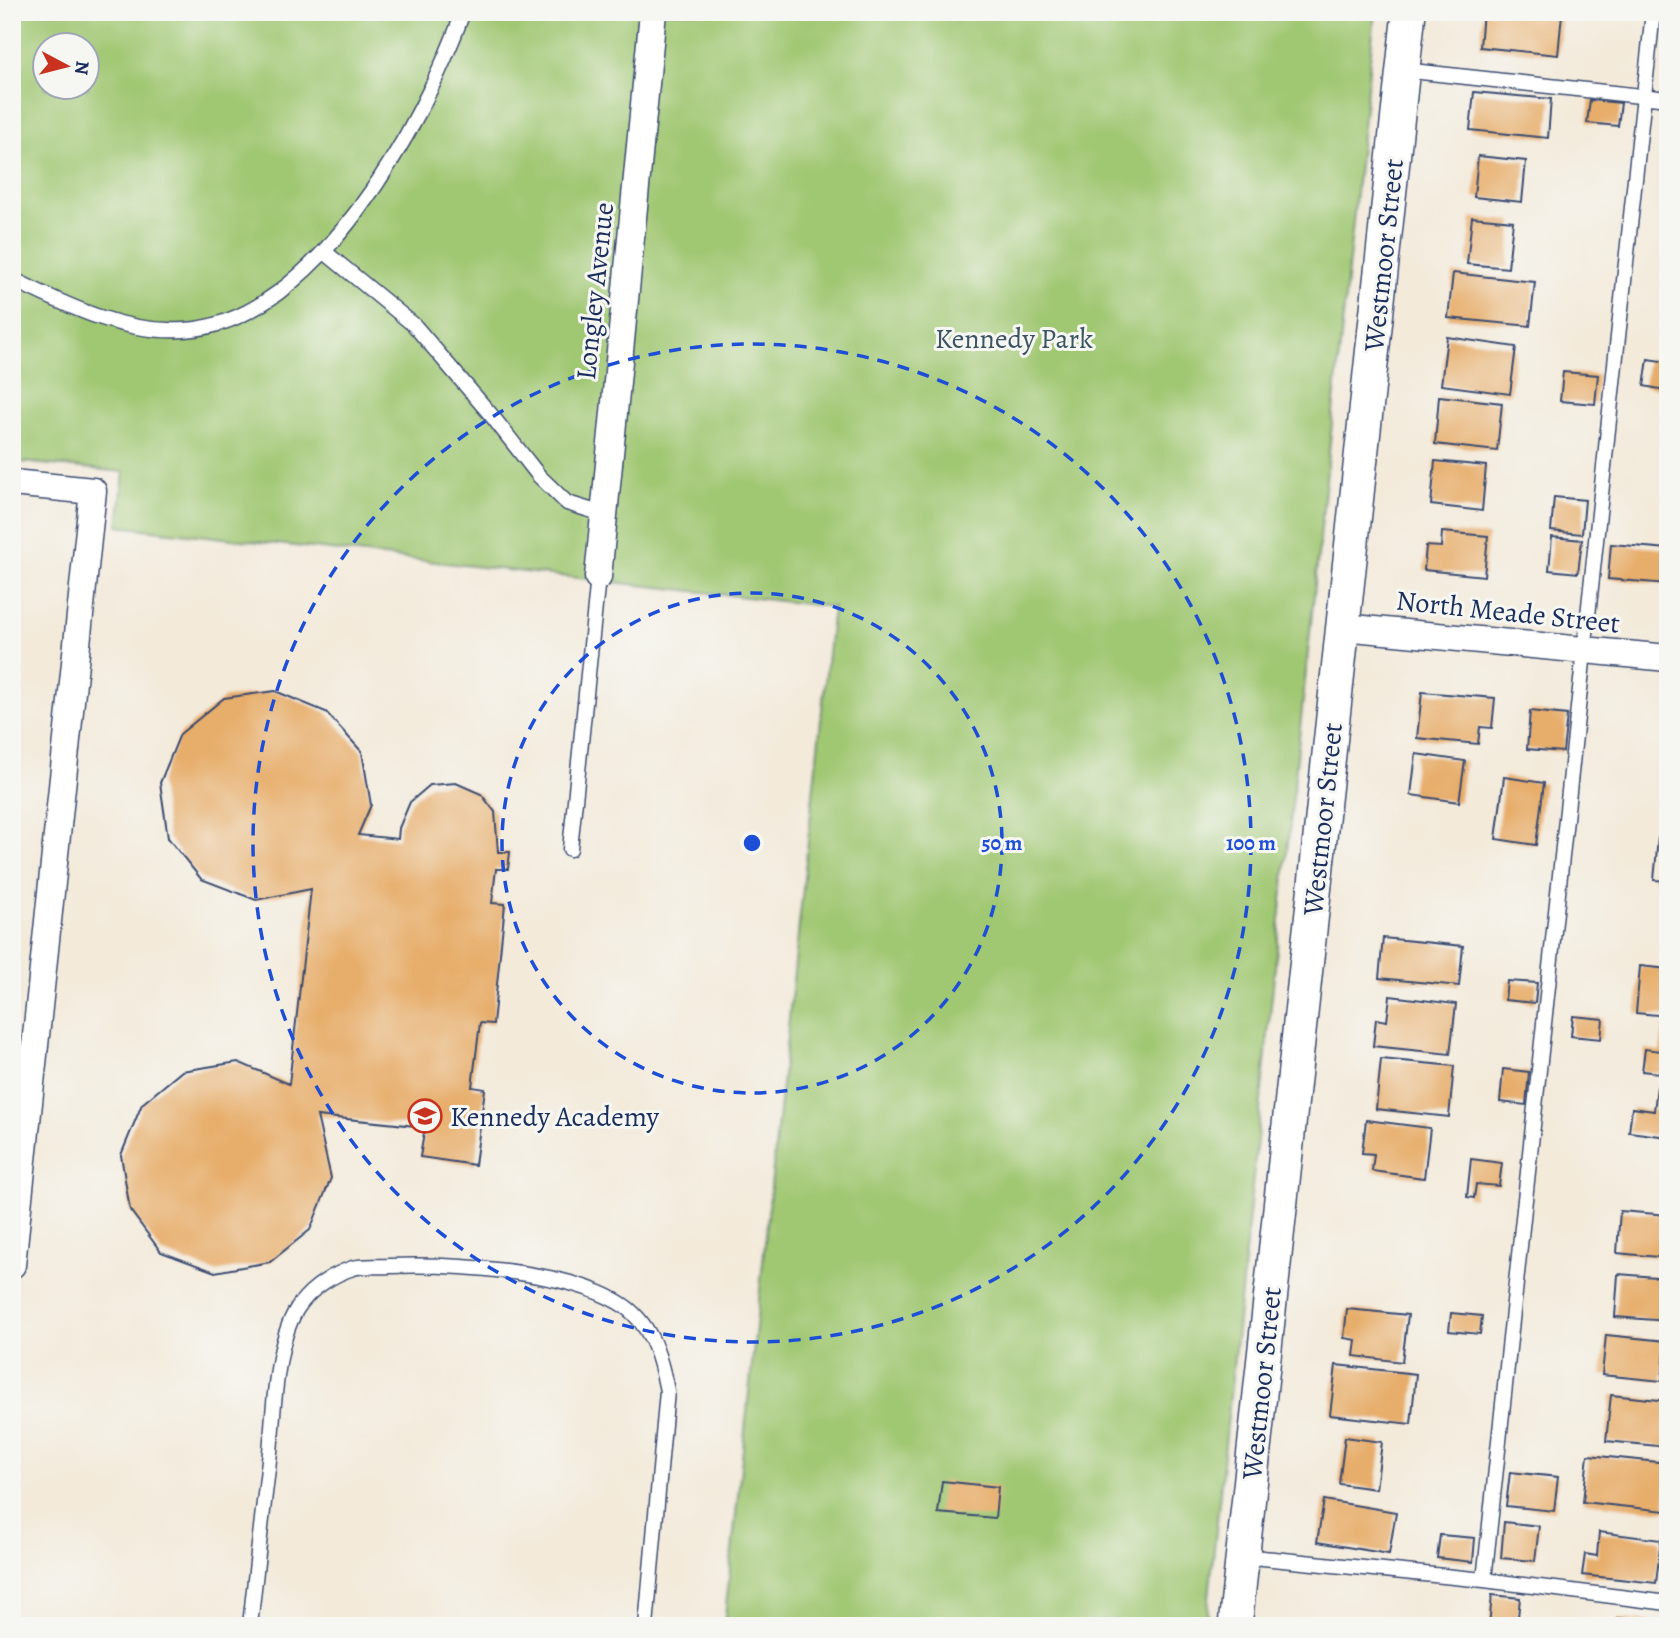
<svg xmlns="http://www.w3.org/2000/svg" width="1680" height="1638" viewBox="0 0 1680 1638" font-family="Alegreya,serif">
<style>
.green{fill:#a0c772;stroke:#5e7b68;stroke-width:2;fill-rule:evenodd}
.building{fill:#e7ad6a}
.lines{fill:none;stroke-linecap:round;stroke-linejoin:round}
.service-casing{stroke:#3b4b71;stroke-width:17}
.minor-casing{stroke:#3b4b71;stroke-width:29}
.tertiary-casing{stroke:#3b4b71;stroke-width:36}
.service{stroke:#fff;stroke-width:14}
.minor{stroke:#fff;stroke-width:26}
.tertiary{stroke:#fff;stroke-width:33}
.ring{fill:none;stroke:#1d4ed8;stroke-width:3.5;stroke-dasharray:12 9}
.labels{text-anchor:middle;stroke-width:6;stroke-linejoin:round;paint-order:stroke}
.street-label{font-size:28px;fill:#1b2f5e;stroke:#f6f6f2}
.park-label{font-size:28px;fill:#3c5563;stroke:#f6f6f2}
.poi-label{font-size:28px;fill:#1b2f5e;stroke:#f6f6f2;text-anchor:start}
.centre{fill:#1d4ed8;stroke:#f6f6f2;stroke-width:3.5}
.ring-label{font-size:21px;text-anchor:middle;font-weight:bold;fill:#1d4ed8;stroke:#f6f6f2;stroke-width:6;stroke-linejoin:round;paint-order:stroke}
</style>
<rect width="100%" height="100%" fill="#f6f6f2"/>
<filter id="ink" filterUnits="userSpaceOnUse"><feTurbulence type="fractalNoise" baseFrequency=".0143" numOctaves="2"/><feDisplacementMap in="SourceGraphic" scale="14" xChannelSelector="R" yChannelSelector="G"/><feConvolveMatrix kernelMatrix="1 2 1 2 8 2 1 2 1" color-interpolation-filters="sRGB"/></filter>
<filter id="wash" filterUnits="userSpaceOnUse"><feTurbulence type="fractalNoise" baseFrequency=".00686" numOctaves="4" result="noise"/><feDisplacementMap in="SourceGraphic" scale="28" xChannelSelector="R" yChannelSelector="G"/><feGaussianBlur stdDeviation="1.57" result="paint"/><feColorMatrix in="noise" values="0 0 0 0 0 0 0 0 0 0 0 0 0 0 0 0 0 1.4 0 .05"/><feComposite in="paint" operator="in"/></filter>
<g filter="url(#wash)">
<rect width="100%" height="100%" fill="#f3eada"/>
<!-- green -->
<path class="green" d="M 12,12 L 1375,12 L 1206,1626 L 724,1626 L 833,607 L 118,526 L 124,472 L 12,461 ZM 46,46 L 88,46 L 88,88 L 46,88 Z"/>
<g id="blocks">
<!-- building -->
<path class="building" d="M 1483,12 L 1562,14 L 1558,55 L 1480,47 Z
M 1474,92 L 1551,99 L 1548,138 L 1470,130 Z
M 1590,100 L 1621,103 L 1618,126 L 1587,123 Z
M 1478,156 L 1526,161 L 1522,202 L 1474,197 Z
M 1472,217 L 1513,221 L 1508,268 L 1467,264 Z
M 1453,273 L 1535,282 L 1530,326 L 1448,318 Z
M 1447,337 L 1516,347 L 1510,394 L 1441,385 Z
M 1648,359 L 1668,362 L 1665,390 L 1644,386 Z
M 1563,372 L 1598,375 L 1595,404 L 1560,401 Z
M 1439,396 L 1502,403 L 1497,451 L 1435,444 Z
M 1435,461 L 1486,466 L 1482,511 L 1431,505 Z
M 1554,497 L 1585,500 L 1582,534 L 1551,531 Z
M 1442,532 L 1488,536 L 1484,576 L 1424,570 L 1426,546 L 1441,547 Z
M 1552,537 L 1582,540 L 1578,573 L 1549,570 Z
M 1611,544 L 1668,549 L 1668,584 L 1608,579 Z
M 275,691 L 326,712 L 362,752 L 371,805 L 358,835 L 398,839 L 399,828 L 410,802 L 430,785 L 456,783 L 481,794 L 495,812 L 498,852 L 510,852 L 508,869 L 496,869 L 492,903 L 505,904 L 493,1024 L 480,1023 L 472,1087 L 485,1089 L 475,1165 L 420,1157 L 425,1127 L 317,1116 L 331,1178 L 310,1230 L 270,1262 L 215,1272 L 161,1252 L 130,1210 L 121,1155 L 142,1104 L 182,1071 L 238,1062 L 289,1084 L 311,889 L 256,900 L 201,879 L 168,838 L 160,783 L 180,734 L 224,698 Z
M 1422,692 L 1495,698 L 1492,728 L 1480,727 L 1478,744 L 1417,738 Z
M 1530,711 L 1567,715 L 1563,752 L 1527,749 Z
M 1416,754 L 1465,761 L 1459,802 L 1411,795 Z
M 1504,777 L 1544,783 L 1536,845 L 1496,839 Z
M 1665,781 L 1668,782 L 1668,827 L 1660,826 Z
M 1658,838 L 1668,839 L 1668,881 L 1654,880 Z
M 1383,938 L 1463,946 L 1459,986 L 1379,978 Z
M 1640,966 L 1668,969 L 1668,1016 L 1636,1013 Z
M 1507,981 L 1537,983 L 1535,1003 L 1505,1000 Z
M 1390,996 L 1456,1004 L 1450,1054 L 1373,1046 L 1376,1019 L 1387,1021 Z
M 1573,1016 L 1603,1019 L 1601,1039 L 1571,1036 Z
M 1664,1025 L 1668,1026 L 1668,1074 L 1642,1071 L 1645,1049 L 1660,1051 Z
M 1381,1059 L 1454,1066 L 1449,1117 L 1376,1109 Z
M 1503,1069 L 1529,1072 L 1526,1105 L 1500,1102 Z
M 1657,1087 L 1668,1089 L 1668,1137 L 1629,1132 L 1632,1108 L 1654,1111 Z
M 1366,1120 L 1430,1128 L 1424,1178 L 1372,1171 L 1374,1154 L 1362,1153 Z
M 1471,1159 L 1502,1163 L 1499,1186 L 1476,1184 L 1474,1198 L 1467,1197 Z
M 1620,1211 L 1668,1215 L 1668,1258 L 1617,1253 Z
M 1618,1274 L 1668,1278 L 1668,1321 L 1615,1317 Z
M 1347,1309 L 1408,1315 L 1402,1362 L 1354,1356 L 1356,1340 L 1344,1338 Z
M 1451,1313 L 1482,1316 L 1480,1334 L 1449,1331 Z
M 1606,1335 L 1666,1341 L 1662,1381 L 1602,1375 Z
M 1336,1365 L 1416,1374 L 1411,1424 L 1330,1415 Z
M 1611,1395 L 1668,1401 L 1668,1447 L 1606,1441 Z
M 1345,1437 L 1382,1442 L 1376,1489 L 1339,1484 Z
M 1588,1455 L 1668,1463 L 1665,1511 L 1583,1502 Z
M 1510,1472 L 1558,1477 L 1554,1511 L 1506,1506 Z
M 942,1481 L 998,1487 L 995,1518 L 938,1513 Z
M 1324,1500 L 1396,1512 L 1389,1554 L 1317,1542 Z
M 1504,1522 L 1539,1526 L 1535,1561 L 1501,1558 Z
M 1599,1532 L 1661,1540 L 1656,1583 L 1582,1575 L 1585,1554 L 1597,1556 Z
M 1440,1535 L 1475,1538 L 1473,1562 L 1437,1558 Z
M 1492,1595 L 1520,1598 L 1517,1626 L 1489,1626 Z
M 1618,1618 L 1649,1621 L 1648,1626 L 1617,1626 Z"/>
</g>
</g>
<g filter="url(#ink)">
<use href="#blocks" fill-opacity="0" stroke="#3b4b71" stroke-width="2"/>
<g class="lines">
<defs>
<path id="service" d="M 1403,70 L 1668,99
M 326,253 L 414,325 L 492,416 L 539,476 L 567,503 L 603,514
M 12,279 C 66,305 123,334 184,330 C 316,323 424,122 463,12
M 570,849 L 598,577
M 1243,1556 L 1484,1580 L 1668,1603
M 1484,1580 L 1653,12
M 250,1626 C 256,1568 263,1510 270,1452 C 274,1410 275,1336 301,1303 C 313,1287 334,1274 353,1268 C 364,1265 378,1267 390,1266 C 453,1264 564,1270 618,1302 C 651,1321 660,1356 667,1391 L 646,1626"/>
<path id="minor" d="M 12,483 L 93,491 L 12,1265
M 598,577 L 653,12
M 1343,627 L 1668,658"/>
<path id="tertiary" d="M 1235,1626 L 1409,12"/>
</defs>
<!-- service casing -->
<use href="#service" class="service-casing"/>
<!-- minor casing -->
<use href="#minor" class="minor-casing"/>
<!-- tertiary casing -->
<use href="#tertiary" class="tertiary-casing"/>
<!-- service -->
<use href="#service" class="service"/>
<!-- minor -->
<use href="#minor" class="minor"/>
<!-- tertiary -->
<use href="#tertiary" class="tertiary"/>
</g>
</g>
<!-- distance rings -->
<g class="ring">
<circle cx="752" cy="843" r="250"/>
<circle cx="752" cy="843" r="499"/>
</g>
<!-- icons -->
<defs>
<symbol id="school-ring" viewBox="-11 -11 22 22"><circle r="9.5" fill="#f6f6f2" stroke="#c8321e" stroke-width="1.5"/><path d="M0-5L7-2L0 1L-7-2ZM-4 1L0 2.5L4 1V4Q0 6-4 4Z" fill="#c8321e"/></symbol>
</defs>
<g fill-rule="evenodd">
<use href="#school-ring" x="406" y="1097" width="38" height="38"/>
</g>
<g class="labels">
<!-- street labels -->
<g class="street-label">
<text transform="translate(1383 255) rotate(-84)" y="10">Westmoor Street</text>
<text transform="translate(594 291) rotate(-84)" y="10">Longley Avenue</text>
<text transform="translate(1508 611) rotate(6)" y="10">North Meade Street</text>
<text transform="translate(1322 819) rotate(-84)" y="10">Westmoor Street</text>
<text transform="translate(1261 1383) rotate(-84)" y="10">Westmoor Street</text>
</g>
<!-- park labels -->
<g class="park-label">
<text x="1014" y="348">Kennedy Park</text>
</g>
<!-- poi labels -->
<g class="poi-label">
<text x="450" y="1126">Kennedy Academy</text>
</g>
</g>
<circle cx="752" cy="843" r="10" class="centre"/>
<g class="ring-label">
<text x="1002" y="850">50 m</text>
<text x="1251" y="850">100 m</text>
</g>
<!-- margin -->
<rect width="1680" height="1638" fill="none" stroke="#f6f6f2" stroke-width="42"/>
<!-- north arrow -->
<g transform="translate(66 66) rotate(97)"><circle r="33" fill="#f6f6f2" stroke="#9ea6b7" stroke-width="2"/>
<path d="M0-5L12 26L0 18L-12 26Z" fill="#c8321e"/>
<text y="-10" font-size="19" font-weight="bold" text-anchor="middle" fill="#1b2f5e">N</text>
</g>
</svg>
